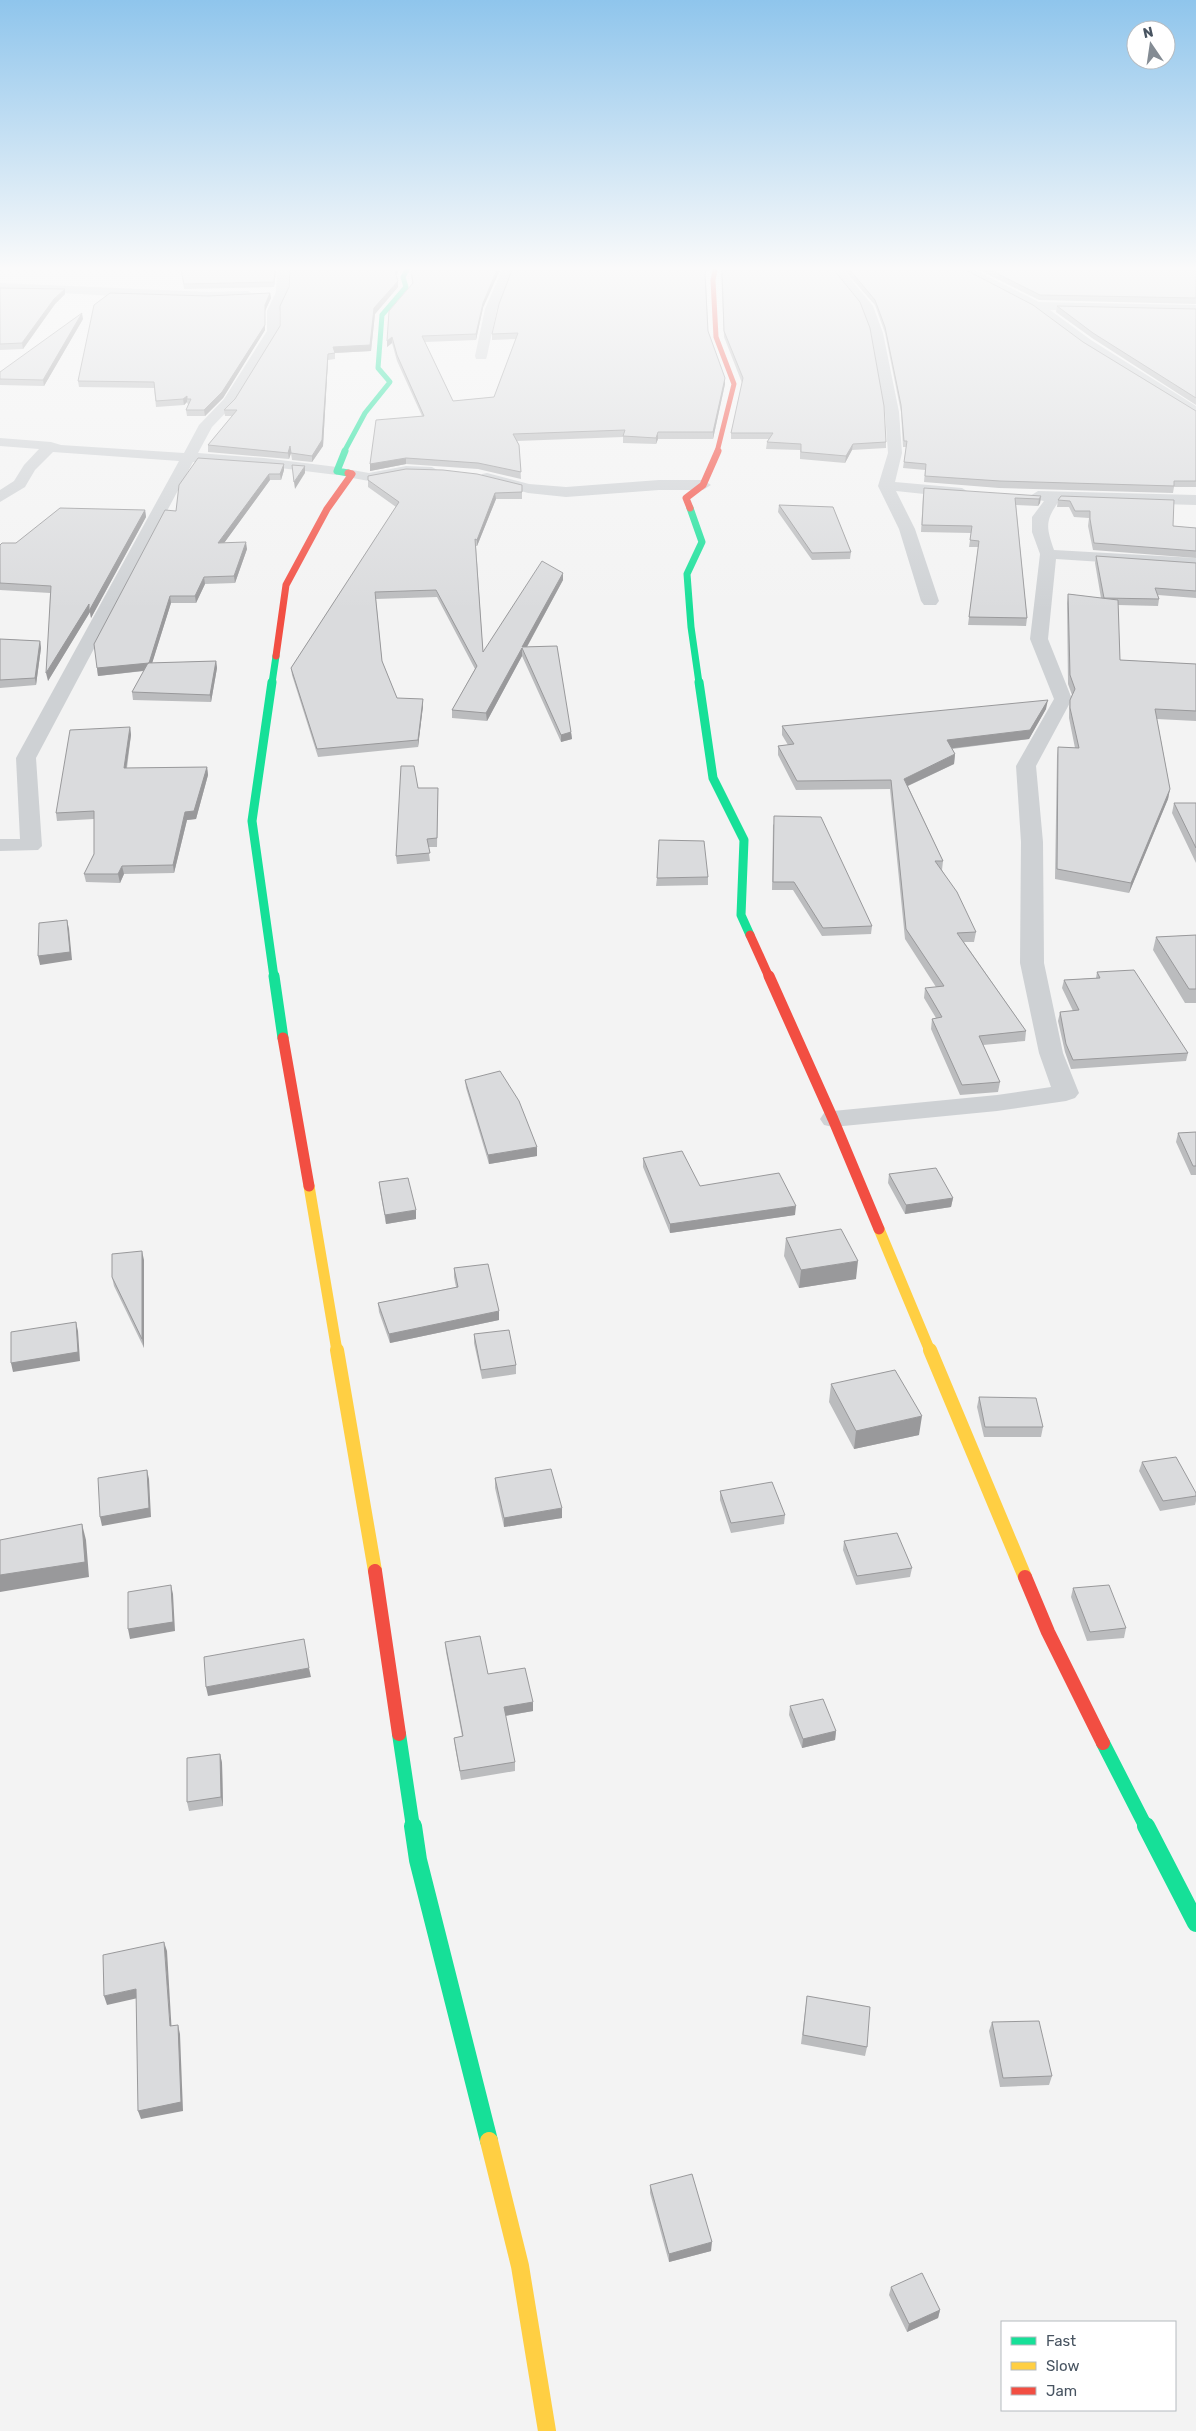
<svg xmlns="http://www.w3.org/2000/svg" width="1196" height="2431" viewBox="0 0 1196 2431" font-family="Rubik,sans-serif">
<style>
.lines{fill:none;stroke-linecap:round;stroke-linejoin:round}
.street{fill:#ced1d4;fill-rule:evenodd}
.fast-far5{stroke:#16e098;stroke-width:5}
.fast-far4{stroke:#16e098;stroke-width:7}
.fast-far3{stroke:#16e098;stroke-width:9}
.fast-far2{stroke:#16e098;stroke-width:11}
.fast-far1{stroke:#16e098;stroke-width:14}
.fast{stroke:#16e098;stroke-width:18}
.slow-far2{stroke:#ffcf43;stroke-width:11}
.slow-far1{stroke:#ffcf43;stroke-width:14}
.slow{stroke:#ffcf43;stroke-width:18}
.jam-far4{stroke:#f24e42;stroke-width:5}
.jam-far3{stroke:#f24e42;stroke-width:7}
.jam-far2{stroke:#f24e42;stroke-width:9}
.jam-far1{stroke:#f24e42;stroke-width:11}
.jam{stroke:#f24e42;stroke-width:14}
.wall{fill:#bbbcbe}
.shaded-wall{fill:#99999b}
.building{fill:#dadbdd;stroke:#99999b}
</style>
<rect width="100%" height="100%" fill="#f3f3f3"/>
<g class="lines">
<!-- street -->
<path class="street" d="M 277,270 L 289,270 L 288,292 L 279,311 L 279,331 L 234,404 L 212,427 L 198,453 L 264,458 L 337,467 L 344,471 L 337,475 L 264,466 L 193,462 L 36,758 L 42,846 L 38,850 L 0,851 L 0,839 L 20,839 L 16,758 L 179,461 L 53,452 L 35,470 L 25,487 L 0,502 L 0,490 L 14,481 L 24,465 L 39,449 L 0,446 L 0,438 L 51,442 L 61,445 L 184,453 L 199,425 L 224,399 L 267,331 L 267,311 L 276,292 Z
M 502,270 L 514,270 L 497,309 L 487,356 L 486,359 L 476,359 L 475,356 L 485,309 Z
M 831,270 L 843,270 L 873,306 L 883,333 L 899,412 L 902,453 L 895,482 L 962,488 L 970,493 L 962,498 L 896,491 L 915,529 L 939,601 L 936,605 L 924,605 L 921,601 L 899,529 L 878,486 L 888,453 L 885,412 L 871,333 L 861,307 Z
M 960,270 L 975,270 L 1039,302 L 1196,305 L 1196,313 L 1050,310 L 1091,340 L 1196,406 L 1196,416 L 1083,346 L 1033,309 Z
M 0,283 L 209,292 L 248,291 L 254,295 C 244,306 30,291 0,289 Z
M 406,466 L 432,467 L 439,471 L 432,475 L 406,474 L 369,481 L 347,477 L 345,474 L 352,470 L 369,473 Z
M 487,473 L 529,484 L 566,487 L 659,480 L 703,480 L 711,485 L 703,490 L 659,490 L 566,497 L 528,493 L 482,480 L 480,477 L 482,474 Z
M 1038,491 L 1196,495 L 1196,505 L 1059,501 C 1045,521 1046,527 1054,550 L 1196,558 L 1196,568 L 1056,559 L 1048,639 L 1072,699 L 1036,766 L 1043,842 L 1044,963 L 1063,1053 L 1079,1093 L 1075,1098 L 1066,1101 L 997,1111 L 833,1127 L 824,1125 L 820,1119 L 824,1113 L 833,1111 L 997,1095 L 1051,1087 L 1039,1053 L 1020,963 L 1021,842 L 1016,766 L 1054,699 L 1030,639 L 1040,554 L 1032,532 L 1032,517 L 1044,501 L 1033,499 L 1030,496 Z"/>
<!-- fast-far5 -->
<path class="fast-far5" d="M 344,452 L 365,413 L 390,382 L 378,368 L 382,315 L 406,287 L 403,277 L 407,270"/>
<!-- fast-far4 -->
<path class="fast-far4" d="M 345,451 L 337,471 L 348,473
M 690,508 L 702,542 L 687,574 L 691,627 L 699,683
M 272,683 L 276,656"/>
<!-- fast-far3 -->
<path class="fast-far3" d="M 272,682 L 252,821 L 274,977
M 699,682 L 713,778 L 744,840 L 741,915 L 750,935"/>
<!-- fast-far2 -->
<path class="fast-far2" d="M 274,976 L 283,1038"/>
<!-- fast-far1 -->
<path class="fast-far1" d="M 399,1734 L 413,1827
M 1103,1743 L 1146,1827"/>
<!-- fast -->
<path class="fast" d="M 413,1826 L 418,1860 L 489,2141
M 1146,1826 L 1196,1923"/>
<!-- slow-far2 -->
<path class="slow-far2" d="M 309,1186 L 337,1351
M 879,1229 L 930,1351"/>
<!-- slow-far1 -->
<path class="slow-far1" d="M 337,1350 L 375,1571
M 930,1350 L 1025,1577"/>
<!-- slow -->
<path class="slow" d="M 489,2141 L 520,2266 L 547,2431"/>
<!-- jam-far4 -->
<path class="jam-far4" d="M 715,270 L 713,280 L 716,337 L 734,384 L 717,452"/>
<!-- jam-far3 -->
<path class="jam-far3" d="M 690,508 L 686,498 L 703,485 L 718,451
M 276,656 L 286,585 L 327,509 L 352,474 L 348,473"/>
<!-- jam-far2 -->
<path class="jam-far2" d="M 750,935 L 769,977"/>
<!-- jam-far1 -->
<path class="jam-far1" d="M 769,976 L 833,1119 L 879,1229
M 283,1038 L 309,1186"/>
<!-- jam -->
<path class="jam" d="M 375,1571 L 399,1734
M 1025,1577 L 1048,1632 L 1103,1743"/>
</g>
<!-- wall -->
<path class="wall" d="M 181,270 L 276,270 L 274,287 L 184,289 Z
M 290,270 L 399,270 L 396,276 L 398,287 L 375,314 L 371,351 L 335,353 L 335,359 L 328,360 L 323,446 L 312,462 L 292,460 L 291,453 L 289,459 L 208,452 L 208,445 L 232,416 L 225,416 L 224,410 L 235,399 L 280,326 L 289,287 Z
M 721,270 L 834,270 L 886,442 L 886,448 L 852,450 L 845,463 L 800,459 L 800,450 L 766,449 L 767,442 L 769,439 L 731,439 L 731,433 L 742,383 L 724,337 Z
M 844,270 L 966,270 L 1196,411 L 1196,487 L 1174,487 L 1173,493 L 999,488 L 924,482 L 925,470 L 903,468 L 906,447 L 903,447 L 901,412 L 885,333 L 875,305 Z
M 979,270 L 1196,270 L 1196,304 L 1039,300 Z
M 411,272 L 483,308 L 476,340 L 425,342 L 453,401 L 494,397 L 516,339 L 492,340 L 492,334 L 706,278 L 708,331 L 725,384 L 713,439 L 658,439 L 656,444 L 623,443 L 623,437 L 517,441 L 519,445 L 521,479 L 478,469 L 406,464 L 370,471 L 370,464 L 422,416 L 397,361 L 392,343 L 387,347 L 387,341 L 412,284 Z
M 0,288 L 65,294 L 55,304 L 23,349 L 0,350 Z
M 270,293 L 271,298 L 265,311 L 265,330 L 223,398 L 205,416 L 187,416 L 186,410 L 188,405 L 187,402 L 184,405 L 156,407 L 154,388 L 79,387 L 78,381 L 208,296 Z
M 1057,306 L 1196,309 L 1196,405 L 1092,338 L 1056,312 Z
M 83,319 L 44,386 L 0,385 L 0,372 Z
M 284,464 L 284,470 L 281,480 L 270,480 L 224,543 L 247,549 L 235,583 L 205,584 L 196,603 L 171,603 L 152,663 L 216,661 L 217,668 L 211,702 L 133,700 L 132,692 L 144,671 L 98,676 L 97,668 L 176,511 Z
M 368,480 L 522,485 L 522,499 L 496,499 L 477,546 L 476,546 L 483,652 L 563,573 L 563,580 L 527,647 L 571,732 L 572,739 L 561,742 L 522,656 L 487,721 L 452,718 L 452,710 L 475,669 L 437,597 L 376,599 L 382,661 L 397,698 L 423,706 L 418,747 L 318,757 L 292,675 L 291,668 L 396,507 L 368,487 Z
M 923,495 L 1041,496 L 1040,503 L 1038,506 L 1016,505 L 1027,618 L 1026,626 L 968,625 L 978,547 L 969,547 L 971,533 L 921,532 Z
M 1061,496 L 1173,526 L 1196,528 L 1196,558 L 1093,550 L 1088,526 L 1089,518 L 1074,517 L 1069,507 L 1057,507 L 1058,500 Z
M 779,505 L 851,552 L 850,559 L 812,560 L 778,512 Z
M 145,510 L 146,517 L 91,618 L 90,612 L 48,681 L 50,593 L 0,590 L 0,545 L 16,543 Z
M 1096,556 L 1196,563 L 1196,598 L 1158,595 L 1159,599 L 1158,606 L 1118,605 L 1120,660 L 1196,664 L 1196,721 L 1157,719 L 1170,789 L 1168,799 L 1129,893 L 1055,879 L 1057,756 L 1058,747 L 1075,748 L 1069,718 L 1069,709 L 1070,700 L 1072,695 L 1068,684 L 1067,603 L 1068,594 L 1101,598 L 1095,563 Z
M 0,639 L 40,641 L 41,648 L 36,685 L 0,688 Z
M 1046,709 L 1029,739 L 952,749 L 955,754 L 954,764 L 908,786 L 943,861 L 942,870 L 976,932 L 974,942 L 964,942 L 1026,1031 L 1025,1041 L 983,1045 L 1000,1082 L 998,1092 L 960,1095 L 931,1029 L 932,1019 L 936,1018 L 924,998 L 925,988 L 936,987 L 905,939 L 890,789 L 796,790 L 778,755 L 778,746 L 788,745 L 782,735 L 782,726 Z
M 130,727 L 131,735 L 127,768 L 207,767 L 208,775 L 196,819 L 187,820 L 174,873 L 124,874 L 120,883 L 86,882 L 84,874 L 94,854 L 94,819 L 57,821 L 56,813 Z
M 418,788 L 438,788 L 437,847 L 428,847 L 430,861 L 397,864 L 396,856 Z
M 1174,803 L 1196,803 L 1196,863 L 1172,813 Z
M 773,824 L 872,926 L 871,934 L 822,936 L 793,890 L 772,890 Z
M 708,877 L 708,885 L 656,886 L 657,878 Z
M 1196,935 L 1196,1003 L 1185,1003 L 1153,950 L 1156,937 Z
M 1097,972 L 1188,1053 L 1186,1061 L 1071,1069 L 1065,1052 L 1058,1021 L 1060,1012 L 1073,1011 L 1062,988 L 1064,980 L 1096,978 Z
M 465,1080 L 537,1156 L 489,1164 L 466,1088 Z
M 1196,1132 L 1196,1175 L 1191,1175 L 1176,1142 L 1178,1133 Z
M 643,1158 L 700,1186 L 795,1215 L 670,1233 L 643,1167 Z
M 889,1174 L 953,1198 L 951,1207 L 905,1214 L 888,1183 Z
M 379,1182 L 416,1219 L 386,1224 L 380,1191 Z
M 786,1238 L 856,1279 L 799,1288 L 784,1256 Z
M 144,1260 L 144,1348 L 114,1286 L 112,1277 Z
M 454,1268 L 499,1320 L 390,1343 L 379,1312 L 378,1303 L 456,1287 L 454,1277 Z
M 474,1334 L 516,1365 L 516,1374 L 482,1379 L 474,1343 Z
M 831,1384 L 919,1435 L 854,1449 L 829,1402 Z
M 979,1397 L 1043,1427 L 1041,1437 L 984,1437 L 977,1407 Z
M 1142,1462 L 1196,1493 L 1196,1501 L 1195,1505 L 1160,1511 L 1139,1471 Z
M 495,1478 L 562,1518 L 504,1527 L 495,1488 Z
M 720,1491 L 785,1515 L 784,1524 L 731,1533 L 720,1500 Z
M 844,1541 L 912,1568 L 910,1577 L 856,1585 L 843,1550 Z
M 1073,1588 L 1126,1628 L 1124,1638 L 1087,1641 L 1071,1597 Z
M 445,1642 L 488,1674 L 533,1702 L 533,1711 L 505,1716 L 515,1762 L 515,1771 L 461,1780 L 455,1747 L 454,1738 L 462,1736 L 446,1652 Z
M 790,1706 L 836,1731 L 835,1740 L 802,1748 L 789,1715 Z
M 220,1754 L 222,1763 L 223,1806 L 189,1811 L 187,1802 Z
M 807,1996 L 867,2047 L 865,2056 L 801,2044 Z
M 992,2022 L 1052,2076 L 1049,2085 L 1000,2087 L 989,2031 Z
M 650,2185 L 711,2251 L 669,2262 L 650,2193 Z
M 891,2287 L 940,2310 L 938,2318 L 907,2332 L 889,2295 Z"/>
<!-- shaded-wall -->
<path class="shaded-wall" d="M 275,270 L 276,270 L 274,287 L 274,282 Z
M 396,270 L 399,270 L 395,278 L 395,272 Z
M 497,270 L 500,270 L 483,308 L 476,340 L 476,334 L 483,303 Z
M 398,281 L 398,287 L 375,314 L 371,351 L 334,353 L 333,347 L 374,308 Z
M 65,289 L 65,294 L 55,304 L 23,349 L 22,343 L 54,299 Z
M 270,293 L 271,298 L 265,311 L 265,330 L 223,398 L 205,416 L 204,410 L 265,305 Z
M 82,313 L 83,319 L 44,386 L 43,380 Z
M 392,337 L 392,343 L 387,347 L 387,341 Z
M 328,354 L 328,360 L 323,446 L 312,462 L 312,456 Z
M 725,378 L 725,384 L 713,439 L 713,432 Z
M 187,396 L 187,402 L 184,405 L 183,399 Z
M 658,432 L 658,439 L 656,444 L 656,438 Z
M 853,444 L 852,450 L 845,463 L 846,456 Z
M 290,446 L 291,453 L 289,459 L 288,453 Z
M 406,458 L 406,464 L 370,471 L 370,464 Z
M 284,464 L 284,470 L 281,480 L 280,474 Z
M 305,466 L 305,473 L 295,489 L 294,482 Z
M 269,474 L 270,480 L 219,550 L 218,543 Z
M 495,493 L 496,499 L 477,546 L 477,540 Z
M 1041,496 L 1040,503 L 1038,506 L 1039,499 Z
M 145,510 L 146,517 L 91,618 L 90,612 L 48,681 L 46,673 Z
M 246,542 L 247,549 L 235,583 L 234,576 Z
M 563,573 L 563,580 L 524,652 L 522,647 Z
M 204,577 L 205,584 L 196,603 L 195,596 Z
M 170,596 L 171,603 L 150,670 L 98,676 L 97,668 Z
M 40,641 L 41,648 L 36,685 L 35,678 Z
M 522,648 L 522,656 L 487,721 L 486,713 Z
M 216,661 L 217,668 L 211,702 L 210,695 Z
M 423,699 L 423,706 L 418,747 L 418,740 Z
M 1048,700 L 1046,709 L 1029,739 L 946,749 L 947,740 Z
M 130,727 L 131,735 L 125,776 L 124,768 Z
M 571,732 L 572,739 L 561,742 L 561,735 Z
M 955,754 L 954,764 L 903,788 L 904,779 Z
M 207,767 L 208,775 L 196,819 L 187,820 L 174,873 L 173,865 L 185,812 Z
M 1170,789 L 1168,799 L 1129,893 L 1131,883 Z
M 122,866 L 124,874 L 120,883 L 118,874 Z
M 67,920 L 69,929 L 72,960 L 40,965 L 38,956 Z
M 537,1147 L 537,1156 L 489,1164 L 488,1155 Z
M 953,1198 L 951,1207 L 905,1214 L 906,1205 Z
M 796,1206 L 795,1215 L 670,1233 L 670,1224 Z
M 416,1210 L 416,1219 L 386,1224 L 385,1215 Z
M 142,1251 L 144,1260 L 144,1348 L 142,1339 Z
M 858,1261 L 856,1279 L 799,1288 L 801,1270 Z
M 499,1311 L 499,1320 L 390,1343 L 389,1334 Z
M 76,1322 L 78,1331 L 80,1361 L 13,1372 L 11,1363 Z
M 922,1416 L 919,1435 L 854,1449 L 856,1431 Z
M 147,1470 L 149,1479 L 151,1517 L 102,1526 L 100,1517 Z
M 562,1508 L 562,1518 L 504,1527 L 504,1518 Z
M 82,1524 L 86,1540 L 89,1577 L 0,1592 L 0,1575 Z
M 171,1585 L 173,1594 L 175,1631 L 130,1639 L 128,1629 Z
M 309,1668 L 311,1677 L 208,1696 L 206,1687 Z
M 533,1702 L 533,1711 L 504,1716 L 504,1707 Z
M 836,1731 L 835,1740 L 802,1748 L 803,1739 Z
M 220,1754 L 222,1763 L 223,1806 L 221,1797 Z
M 164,1942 L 167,1951 L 172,2035 L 170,2026 Z
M 136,1989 L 138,1998 L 107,2005 L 104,1996 Z
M 178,2025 L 180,2034 L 183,2111 L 141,2119 L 138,2111 Z
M 712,2242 L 711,2251 L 669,2262 L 669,2254 Z
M 940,2310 L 938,2318 L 907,2332 L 909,2324 Z"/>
<!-- building -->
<path class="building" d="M 181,270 L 275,270 L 274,282 L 184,284 Z
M 290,270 L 396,270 L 395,272 L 398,281 L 374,308 L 370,345 L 333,347 L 335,353 L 328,354 L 322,440 L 312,456 L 291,453 L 290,446 L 288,453 L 208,445 L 237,410 L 224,410 L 235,399 L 280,326 L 280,306 L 289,287 Z
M 412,270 L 497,270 L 483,303 L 476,334 L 422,336 L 453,401 L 494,397 L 518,333 L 492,334 L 499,304 L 512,270 L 706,270 L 705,275 L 708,331 L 725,378 L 713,432 L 658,432 L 656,438 L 623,436 L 625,430 L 513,434 L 519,445 L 521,472 L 478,463 L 406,458 L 370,464 L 376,420 L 424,416 L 397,355 L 392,337 L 387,341 L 389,311 L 413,283 L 411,272 Z
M 722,270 L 834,270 L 860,302 L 870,328 L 884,406 L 886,442 L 853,444 L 846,456 L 801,452 L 801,444 L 767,442 L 773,433 L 731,433 L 743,378 L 724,331 Z
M 850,270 L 966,270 L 1033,305 L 1083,342 L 1196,411 L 1196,481 L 1174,481 L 1174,486 L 1000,481 L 925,476 L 926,464 L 904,462 L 907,441 L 904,441 L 901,405 L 885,327 L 875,300 Z
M 990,270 L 1196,270 L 1196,298 L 1040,295 Z
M 0,288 L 65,289 L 54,299 L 22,343 L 0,344 Z
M 110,293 L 208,296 L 270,293 L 265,305 L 265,325 L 222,392 L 204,410 L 186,410 L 191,399 L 187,399 L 187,396 L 183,399 L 156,401 L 154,382 L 78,381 L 94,305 Z
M 1057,306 L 1196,309 L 1196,398 L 1093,333 Z
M 82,313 L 43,380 L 0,379 L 0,372 Z
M 198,458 L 284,464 L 280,474 L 269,474 L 218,543 L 246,542 L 234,576 L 204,577 L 195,596 L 170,596 L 149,663 L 97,668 L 94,644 L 165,510 L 176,511 L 179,485 Z
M 292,465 L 305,466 L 294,482 Z
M 406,469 L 443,470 L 477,474 L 522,485 L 522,492 L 495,493 L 477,540 L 475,539 L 483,652 L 542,561 L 563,573 L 522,647 L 557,646 L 571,732 L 561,735 L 522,648 L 486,713 L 452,710 L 477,666 L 436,590 L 375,592 L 382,661 L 397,698 L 423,699 L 418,740 L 317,749 L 291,668 L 399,502 L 368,480 L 368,476 Z
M 924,488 L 1041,496 L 1039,499 L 1015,498 L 1027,618 L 969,617 L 979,541 L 970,540 L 972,526 L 922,525 Z
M 1061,496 L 1174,500 L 1173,526 L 1196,528 L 1196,551 L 1094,543 L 1090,519 L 1090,511 L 1075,511 L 1070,501 L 1058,500 Z
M 779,505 L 833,507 L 851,552 L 812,553 Z
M 60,508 L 145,510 L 89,611 L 89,604 L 46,673 L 51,586 L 0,583 L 0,545 L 2,543 L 16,543 Z
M 1096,556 L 1196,563 L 1196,591 L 1155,588 L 1159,599 L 1104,598 Z
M 1068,594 L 1118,600 L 1120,660 L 1196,664 L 1196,711 L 1155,709 L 1170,789 L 1131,883 L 1057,869 L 1058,747 L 1079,748 L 1070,708 L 1070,700 L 1075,689 L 1070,675 Z
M 0,639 L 40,641 L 35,678 L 0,680 Z
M 216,661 L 210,695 L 132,692 L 148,663 Z
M 1048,700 L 1030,730 L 947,740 L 955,754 L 904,779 L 943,861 L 935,861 L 957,892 L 976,932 L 957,933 L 1026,1031 L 979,1036 L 1000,1082 L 962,1085 L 932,1019 L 942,1017 L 925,988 L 944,986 L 906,929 L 891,780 L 797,781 L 778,746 L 794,744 L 782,726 Z
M 130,727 L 124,768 L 207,767 L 194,811 L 185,812 L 173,865 L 122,866 L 118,874 L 84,874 L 94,854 L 94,811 L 56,813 L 70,730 Z
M 401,766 L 414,766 L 418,788 L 438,788 L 437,838 L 427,839 L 430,853 L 396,856 Z
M 1174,803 L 1196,803 L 1196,848 Z
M 774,816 L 821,817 L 872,926 L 823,928 L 794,882 L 773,882 Z
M 659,840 L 704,841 L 708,877 L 657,878 Z
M 67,920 L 70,952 L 38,956 L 39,923 Z
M 1196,935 L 1196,989 L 1189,989 L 1156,937 Z
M 1134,970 L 1188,1053 L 1073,1060 L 1066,1044 L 1060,1012 L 1079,1010 L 1064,980 L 1100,978 L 1097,972 Z
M 500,1071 L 519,1101 L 537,1147 L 488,1155 L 465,1080 Z
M 1196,1132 L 1196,1166 L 1193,1166 L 1178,1133 Z
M 682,1151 L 700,1186 L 779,1173 L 796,1206 L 670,1224 L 643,1158 Z
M 936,1168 L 953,1198 L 906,1205 L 889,1174 Z
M 408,1178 L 416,1210 L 385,1215 L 379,1182 Z
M 841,1229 L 858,1261 L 801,1270 L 786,1238 Z
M 142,1251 L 142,1339 L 112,1277 L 112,1254 Z
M 488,1264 L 499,1311 L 389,1334 L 378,1303 L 458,1287 L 454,1268 Z
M 76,1322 L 78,1352 L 11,1363 L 11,1332 Z
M 509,1330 L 516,1365 L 481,1370 L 474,1334 Z
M 895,1370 L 922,1416 L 856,1431 L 831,1384 Z
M 979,1397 L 1036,1398 L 1043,1427 L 985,1427 Z
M 1176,1457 L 1196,1493 L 1196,1496 L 1163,1501 L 1142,1462 Z
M 551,1469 L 562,1508 L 504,1518 L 495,1478 Z
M 147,1470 L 149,1508 L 100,1517 L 98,1478 Z
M 772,1482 L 785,1515 L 731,1523 L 720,1491 Z
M 82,1524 L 85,1562 L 0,1575 L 0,1540 Z
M 897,1533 L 912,1568 L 857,1576 L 844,1541 Z
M 171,1585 L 173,1622 L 128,1629 L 128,1592 Z
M 1109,1585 L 1126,1628 L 1090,1632 L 1073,1588 Z
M 480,1636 L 488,1674 L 525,1668 L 533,1702 L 504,1707 L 515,1762 L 460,1771 L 454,1738 L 463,1736 L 445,1642 Z
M 304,1639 L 309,1668 L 206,1687 L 204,1657 Z
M 823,1699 L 836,1731 L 803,1739 L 790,1706 Z
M 220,1754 L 221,1797 L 187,1802 L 187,1758 Z
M 164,1942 L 170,2026 L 178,2025 L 181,2102 L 138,2111 L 136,1989 L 104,1996 L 103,1955 Z
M 807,1996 L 870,2007 L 867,2047 L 803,2035 Z
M 1039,2021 L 1052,2076 L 1003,2078 L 992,2022 Z
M 692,2174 L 712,2242 L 669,2254 L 650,2185 Z
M 922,2273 L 940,2310 L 909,2324 L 891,2287 Z"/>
<!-- sky -->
<linearGradient id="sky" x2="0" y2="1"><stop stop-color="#8fc5ec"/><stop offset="0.44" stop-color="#fafafa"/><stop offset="1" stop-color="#fafafa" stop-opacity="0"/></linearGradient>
<rect width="1196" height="610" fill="url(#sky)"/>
<!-- legend -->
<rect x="1001" y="2321" width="175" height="90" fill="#ffffff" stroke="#b6bbc0"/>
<rect x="1011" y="2337" width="25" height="8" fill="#16e098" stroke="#b6bbc0"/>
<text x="1046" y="2346" font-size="15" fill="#485461">Fast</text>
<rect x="1011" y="2362" width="25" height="8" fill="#ffcf43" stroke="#b6bbc0"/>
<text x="1046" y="2371" font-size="15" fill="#485461">Slow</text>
<rect x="1011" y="2387" width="25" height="8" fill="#f24e42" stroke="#b6bbc0"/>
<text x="1046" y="2396" font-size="15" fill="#485461">Jam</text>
<!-- north arrow -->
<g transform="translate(1151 45) rotate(347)"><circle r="24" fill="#ffffff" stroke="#b6bbc0"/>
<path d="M0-4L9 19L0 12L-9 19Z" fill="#848c94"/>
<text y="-8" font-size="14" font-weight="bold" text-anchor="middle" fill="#485461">N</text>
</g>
</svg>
